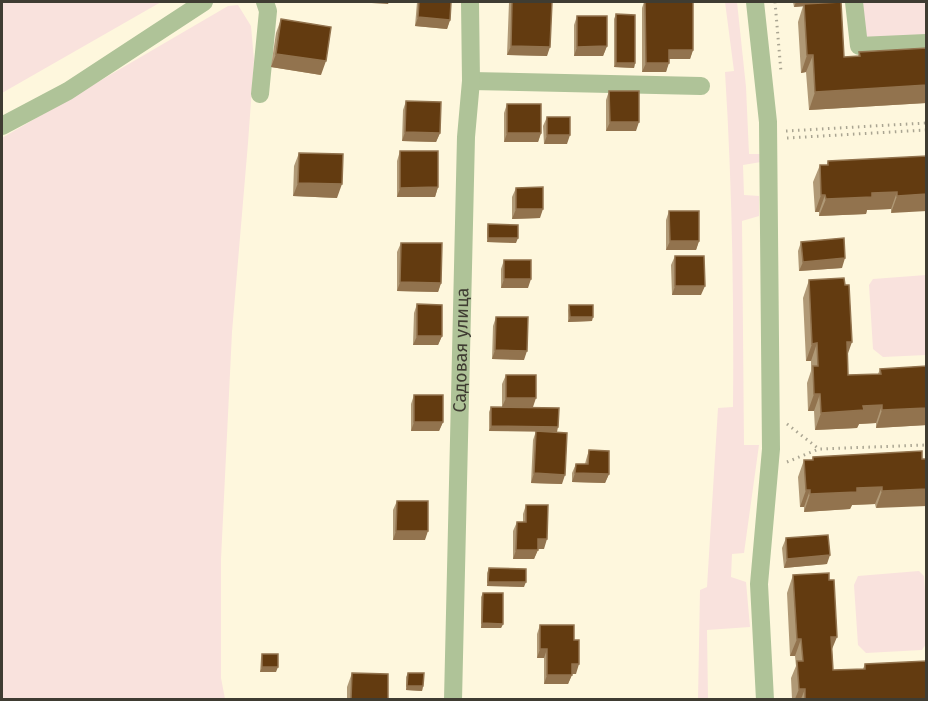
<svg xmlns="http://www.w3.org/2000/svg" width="928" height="701" viewBox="0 0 928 701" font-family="'Fira Sans',sans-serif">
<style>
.green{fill:#f9e2dd}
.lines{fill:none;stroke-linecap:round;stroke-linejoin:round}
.path{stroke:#aaa592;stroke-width:3;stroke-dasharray:1.5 4.5;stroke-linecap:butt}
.minor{stroke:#afc398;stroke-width:18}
.wall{fill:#b09976}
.shaded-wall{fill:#92734e}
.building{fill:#633b10;stroke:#92734e;stroke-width:1.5}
.labels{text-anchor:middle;stroke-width:6;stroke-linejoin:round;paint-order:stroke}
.street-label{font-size:18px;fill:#3f3c32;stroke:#fff}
</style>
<rect width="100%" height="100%" fill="#fef7dd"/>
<!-- green -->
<path class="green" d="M 2,2 L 161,2 L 2,93 Z
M 725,2 L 737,2 L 746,87 L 749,154 L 760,154 L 761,162 L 743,165 L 744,195 L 759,196 L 759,216 L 742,221 L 744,445 L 759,445 L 744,553 L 732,554 L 731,577 L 746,582 L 750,627 L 707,630 L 708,699 L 698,700 L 700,590 L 707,587 L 718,408 L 733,407 C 734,295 732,183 725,72 L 734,71 Z
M 861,2 L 926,2 L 926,35 L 870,39 L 864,35 Z
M 238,5 L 251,26 L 254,60 L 248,143 L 232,332 L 221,559 L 221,678 L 225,699 L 2,699 L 2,138 L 228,6 Z
M 926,275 L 926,355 L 883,357 L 873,349 L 869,285 L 873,279 Z
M 919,571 L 924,576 L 926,603 L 926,644 L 922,650 L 866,653 L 858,645 L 854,585 L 858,576 Z"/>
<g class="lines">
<!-- path -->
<path class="path" d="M 775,2 L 781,72
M 786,131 L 926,123
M 787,138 L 926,130
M 787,424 L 819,449
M 787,462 L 819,449 L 926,445"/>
<!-- minor -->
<g class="minor">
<path d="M 755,2 L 768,122 L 771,449 L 759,584 L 765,700"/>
<path d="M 854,2 L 859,46 L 926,43"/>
<path d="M 471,81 L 701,86"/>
<path d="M 260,94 L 268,11 L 265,2"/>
<path d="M 2,126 L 68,91 L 204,2"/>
<path id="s1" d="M 453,700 L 466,137 L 471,81 L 470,2"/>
</g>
</g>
<!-- wall -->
<path class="wall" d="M 417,2 L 451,2 L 450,20 L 447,29 L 415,26 Z
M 509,2 L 552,2 L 547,56 L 507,55 Z
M 644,2 L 693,2 L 693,50 L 690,59 L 669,59 L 666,72 L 642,72 L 642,8 Z
M 793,2 L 823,2 L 822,3 L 844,57 L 858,56 L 859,52 L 927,48 L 927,100 L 926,103 L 809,110 L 806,72 L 801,73 L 798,22 L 803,6 L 794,7 Z
M 616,14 L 635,63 L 634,68 L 614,67 L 614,19 Z
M 577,16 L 607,46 L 603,56 L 574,56 L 574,25 Z
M 281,19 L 321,75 L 271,67 L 276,33 Z
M 609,91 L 636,131 L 606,131 L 606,100 Z
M 406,101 L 440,133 L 436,142 L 402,141 L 403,110 Z
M 507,104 L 541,133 L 538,142 L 504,142 L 504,113 Z
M 547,117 L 567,144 L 544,144 L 543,126 Z
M 400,151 L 438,187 L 435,197 L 397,197 L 397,161 Z
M 299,153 L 337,198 L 293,196 L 294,166 Z
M 927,156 L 891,213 L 891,209 L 867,210 L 866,214 L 819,216 L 819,212 L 815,212 L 813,182 L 820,165 L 827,165 L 828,161 Z
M 516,188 L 540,218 L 512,219 L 512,197 Z
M 669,211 L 699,241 L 696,250 L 666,250 L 666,220 Z
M 488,224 L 516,243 L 487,242 L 487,229 Z
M 801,242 L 842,268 L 799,271 L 798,251 Z
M 401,243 L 441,283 L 438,292 L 397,291 L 397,252 Z
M 675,256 L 701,295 L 672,295 L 671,265 Z
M 504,260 L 528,288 L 501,288 L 501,269 Z
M 809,280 L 847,355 L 848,375 L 878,374 L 880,369 L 927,366 L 927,425 L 876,428 L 876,423 L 859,424 L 857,428 L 815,430 L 814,411 L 808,411 L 807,383 L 811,371 L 811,361 L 806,361 L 803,298 Z
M 417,304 L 442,336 L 438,345 L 413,345 L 414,313 Z
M 569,305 L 592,321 L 568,322 L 568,310 Z
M 496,317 L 524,360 L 492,359 L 493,326 Z
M 506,375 L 533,407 L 502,407 L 502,384 Z
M 414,395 L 443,422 L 439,431 L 411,431 L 411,404 Z
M 491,407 L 557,432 L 562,484 L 531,483 L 533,440 L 536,431 L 489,431 L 489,412 Z
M 589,450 L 609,474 L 605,483 L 572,482 L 572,473 L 576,464 L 585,464 L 586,460 Z
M 922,451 L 876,508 L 875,504 L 852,505 L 850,509 L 804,512 L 804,507 L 800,507 L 798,477 L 804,460 L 812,460 L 813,457 Z
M 397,501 L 425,540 L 393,540 L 393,510 Z
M 526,505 L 544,549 L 538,549 L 534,559 L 513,559 L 513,531 L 517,522 L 523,522 L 523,514 Z
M 786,538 L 827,564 L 784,568 L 782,548 Z
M 489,568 L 524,587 L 487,586 L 487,573 Z
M 793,575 L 832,650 L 833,670 L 863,669 L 865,664 L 927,699 L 792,699 L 791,678 L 796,666 L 795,656 L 790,656 L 787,593 Z
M 483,593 L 503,624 L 501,628 L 481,628 L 481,597 Z
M 540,625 L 574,640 L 576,674 L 572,674 L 568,684 L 544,684 L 544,658 L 537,658 L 537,634 Z
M 262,654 L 276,672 L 260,672 L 261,658 Z
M 352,673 L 388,699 L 347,699 L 347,687 Z
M 408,673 L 423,686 L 422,691 L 406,690 L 406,677 Z"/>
<!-- shaded-wall -->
<path class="shaded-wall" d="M 355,2 L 389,2 L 388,4 Z
M 796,2 L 823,2 L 822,5 L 794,7 Z
M 418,17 L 450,20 L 447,29 L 415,26 Z
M 511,46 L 550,47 L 547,56 L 507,55 Z
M 607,46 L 603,56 L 574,56 L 577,47 Z
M 669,50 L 693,50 L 690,59 L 666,59 Z
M 276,54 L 326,61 L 321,75 L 271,67 Z
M 807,55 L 813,55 L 806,72 L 801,73 Z
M 616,63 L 635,63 L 634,68 L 614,67 Z
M 646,63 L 669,63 L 666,72 L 642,72 Z
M 927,85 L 926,103 L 809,110 L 815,92 Z
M 610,122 L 639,122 L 636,131 L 606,131 Z
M 405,132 L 440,133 L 436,142 L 402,141 Z
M 507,133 L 541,133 L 538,142 L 504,142 Z
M 547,135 L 570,135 L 567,144 L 544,144 Z
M 298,183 L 342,184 L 337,198 L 293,196 Z
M 438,187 L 435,197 L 397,197 L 400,188 Z
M 897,192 L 891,209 L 867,210 L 866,214 L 819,216 L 826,199 L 872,193 Z
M 927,194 L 927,211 L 891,213 L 897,196 Z
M 821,195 L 825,195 L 819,212 L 815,212 Z
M 516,209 L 543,209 L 540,218 L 512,219 Z
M 488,238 L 518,238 L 516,243 L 487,242 Z
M 670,241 L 699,241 L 696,250 L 666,250 Z
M 845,258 L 842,268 L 799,271 L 803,262 Z
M 504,279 L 531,279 L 528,288 L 501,288 Z
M 400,282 L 441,283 L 438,292 L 397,291 Z
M 675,286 L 705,286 L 701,295 L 672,295 Z
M 570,317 L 593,317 L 592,321 L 568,322 Z
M 417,336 L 442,336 L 438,345 L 413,345 Z
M 847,342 L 852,342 L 846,359 Z
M 817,343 L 811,361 L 806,361 L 812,344 Z
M 495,350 L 527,351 L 524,360 L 492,359 Z
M 814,394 L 820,394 L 814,411 L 808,411 Z
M 506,398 L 536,398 L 533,407 L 502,407 Z
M 882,405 L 876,423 L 859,424 L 857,428 L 815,430 L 821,413 L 863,406 Z
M 927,408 L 927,425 L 876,428 L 882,410 Z
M 414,422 L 443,422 L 439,431 L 411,431 Z
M 491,426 L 558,427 L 557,432 L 489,431 Z
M 534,473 L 565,475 L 562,484 L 531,483 Z
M 575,473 L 609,474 L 605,483 L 572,482 Z
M 882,487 L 875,504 L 852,505 L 850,509 L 804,512 L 810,494 L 857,488 Z
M 927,489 L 927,506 L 876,508 L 882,491 Z
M 806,490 L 810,490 L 804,507 L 800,507 Z
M 396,531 L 428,531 L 425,540 L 393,540 Z
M 538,539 L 547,539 L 544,549 L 534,549 Z
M 516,550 L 538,550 L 534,559 L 513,559 Z
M 830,555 L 827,564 L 784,568 L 787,559 Z
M 488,582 L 526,582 L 524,587 L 487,586 Z
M 482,623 L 503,624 L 501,628 L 481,628 Z
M 831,637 L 837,637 L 830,654 Z
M 797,639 L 801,639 L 795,656 L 790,656 Z
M 540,649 L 547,649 L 544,658 L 537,658 Z
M 572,664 L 579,664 L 576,674 L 568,674 Z
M 262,667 L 278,667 L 276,672 L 260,672 Z
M 547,675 L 572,675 L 568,684 L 544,684 Z
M 407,686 L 423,686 L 422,691 L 406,690 Z
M 799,689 L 805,689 L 801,699 L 795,699 Z"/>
<!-- building -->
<path class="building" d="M 419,2 L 451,2 L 450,20 L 418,17 Z
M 512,2 L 552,2 L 550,47 L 511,46 Z
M 645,2 L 693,2 L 693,50 L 669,50 L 669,63 L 646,63 Z
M 841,2 L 844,57 L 860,56 L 859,52 L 927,48 L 927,85 L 815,92 L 813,55 L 807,55 L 804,4 Z
M 616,14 L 635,15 L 635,63 L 616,63 Z
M 577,16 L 607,16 L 607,46 L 577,47 Z
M 281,19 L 331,27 L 326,61 L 276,54 Z
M 609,91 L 639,91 L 639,122 L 610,122 Z
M 406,101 L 441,102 L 440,133 L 405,132 Z
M 507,104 L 541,104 L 541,133 L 507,133 Z
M 547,117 L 570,117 L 570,135 L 547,135 Z
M 400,151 L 438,151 L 438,187 L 400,188 Z
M 299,153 L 343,154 L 342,184 L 298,183 Z
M 927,156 L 927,194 L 897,196 L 897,192 L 872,193 L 872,197 L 826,199 L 825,195 L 821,195 L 820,165 L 828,165 L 828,161 Z
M 543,187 L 543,209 L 516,209 L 516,188 Z
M 669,211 L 699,211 L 699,241 L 670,241 Z
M 488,224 L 518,225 L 518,238 L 488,238 Z
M 844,238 L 845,258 L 803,262 L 801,242 Z
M 401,243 L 442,243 L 441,283 L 400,282 Z
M 675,256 L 704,256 L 705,286 L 675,286 Z
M 504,260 L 531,260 L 531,279 L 504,279 Z
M 844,278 L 845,285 L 849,285 L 852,342 L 847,342 L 848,375 L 881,374 L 880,369 L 927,366 L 927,408 L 882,410 L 882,405 L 863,406 L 864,410 L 821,413 L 820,394 L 814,394 L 813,366 L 818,366 L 817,343 L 812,344 L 809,280 Z
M 417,304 L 442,305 L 442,336 L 417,336 Z
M 569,305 L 593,305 L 593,317 L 570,317 Z
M 496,317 L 528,317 L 527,351 L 495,350 Z
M 506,375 L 536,375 L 536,398 L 506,398 Z
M 414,395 L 443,395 L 443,422 L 414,422 Z
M 491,407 L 559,408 L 558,427 L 491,426 Z
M 536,431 L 567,433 L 565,475 L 534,473 Z
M 589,450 L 609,451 L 609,474 L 575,473 L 576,464 L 588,464 Z
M 922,451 L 922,459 L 927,459 L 927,489 L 882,491 L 882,487 L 857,488 L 857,492 L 810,494 L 810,490 L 806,490 L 804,460 L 813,460 L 813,457 Z
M 397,501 L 428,501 L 428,531 L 396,531 Z
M 526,505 L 548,505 L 547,539 L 538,539 L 538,550 L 516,550 L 517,522 L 526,522 Z
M 828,535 L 830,555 L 787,559 L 786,538 Z
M 489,568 L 526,569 L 526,582 L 488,582 Z
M 829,573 L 829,580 L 834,580 L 837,637 L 831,637 L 833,670 L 865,669 L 865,664 L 927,661 L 927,699 L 805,699 L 805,689 L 799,689 L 797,661 L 803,661 L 801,639 L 797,639 L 793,575 Z
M 483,593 L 503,593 L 503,624 L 482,623 Z
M 540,625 L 574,625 L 574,640 L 579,640 L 579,664 L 572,664 L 572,675 L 547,675 L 547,649 L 540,649 Z
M 262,654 L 278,654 L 278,667 L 262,667 Z
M 352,673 L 388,674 L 388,699 L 351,699 Z
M 408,673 L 424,673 L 423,686 L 407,686 Z"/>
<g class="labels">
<!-- street labels -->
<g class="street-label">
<text dy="6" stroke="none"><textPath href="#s1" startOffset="350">Садовая улица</textPath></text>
</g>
</g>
<!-- border -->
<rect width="928" height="701" fill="none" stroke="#3f3c32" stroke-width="6"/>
</svg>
